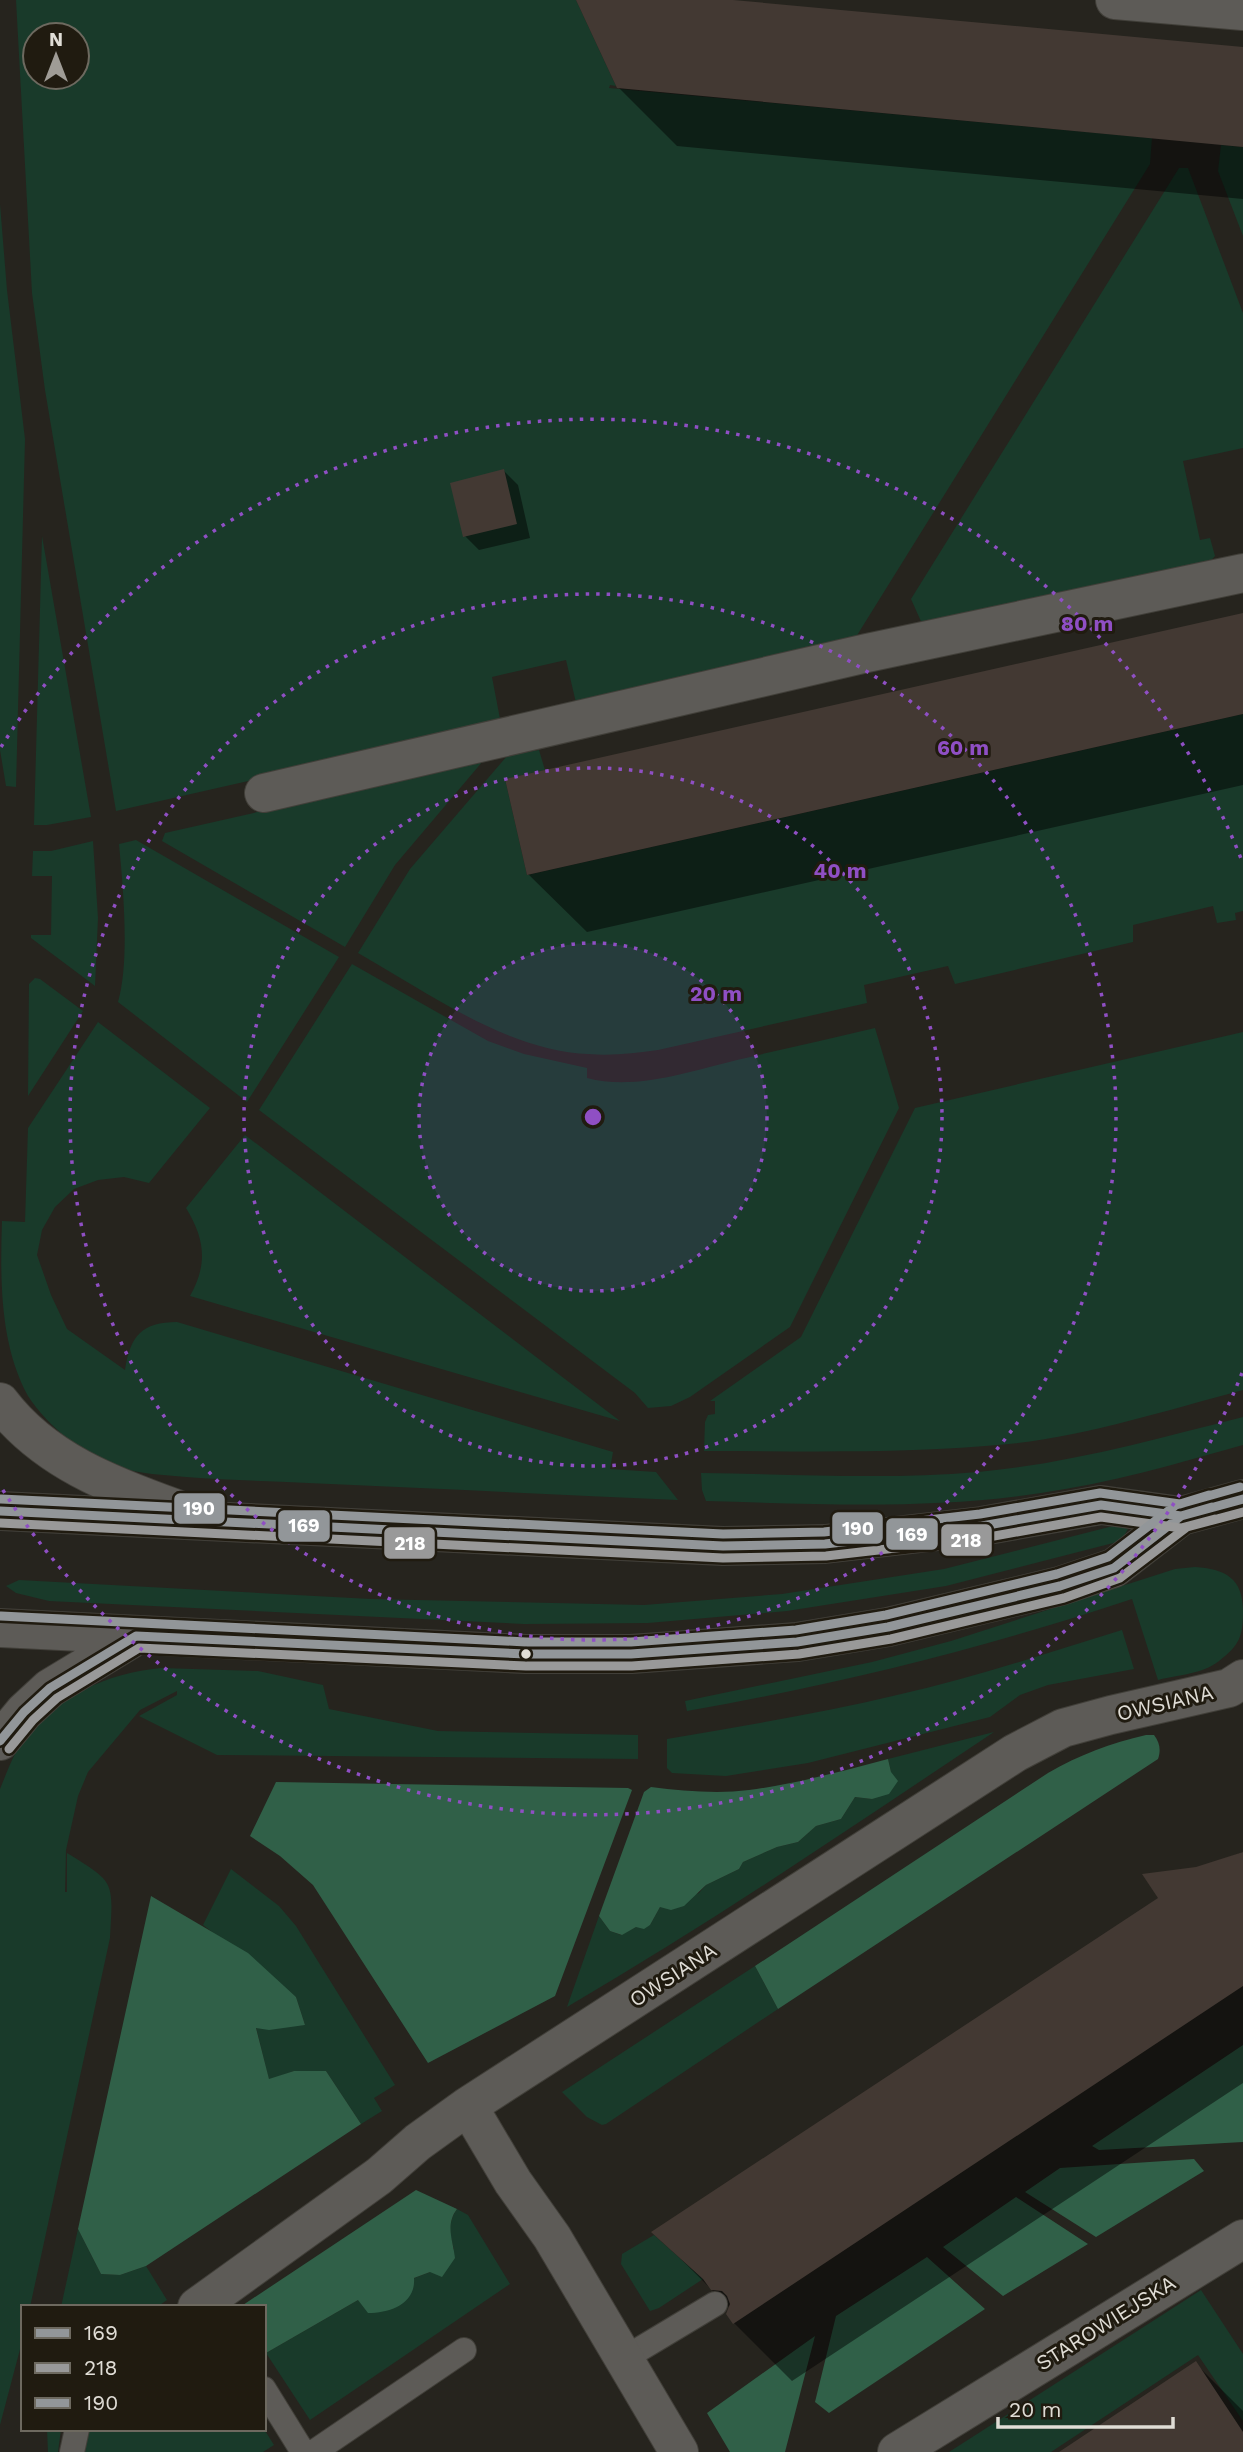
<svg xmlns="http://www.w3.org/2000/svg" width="1243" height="2452" viewBox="0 0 1243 2452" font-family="'Work Sans',sans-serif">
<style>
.green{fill:#193a2a;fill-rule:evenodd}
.forest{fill:#306048}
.shadow{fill:#0007}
.building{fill:#433933}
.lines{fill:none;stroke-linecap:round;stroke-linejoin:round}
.lane-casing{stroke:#413f39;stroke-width:26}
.street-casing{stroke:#413f39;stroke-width:40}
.secondary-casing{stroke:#413f39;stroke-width:40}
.lane{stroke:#5d5b57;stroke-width:24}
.street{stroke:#5d5b57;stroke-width:38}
.secondary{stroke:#5d5b57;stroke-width:38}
.bus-1-casing{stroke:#201b10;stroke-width:14}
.bus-2-casing{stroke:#201b10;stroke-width:14}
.bus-3-casing{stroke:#201b10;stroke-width:14}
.bus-1{stroke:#929699;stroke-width:9}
.bus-2{stroke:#999;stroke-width:9}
.bus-3{stroke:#929699;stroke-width:9}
.ring{fill:none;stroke:#8f4fc4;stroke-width:3.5;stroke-dasharray:3.5 7}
.bus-dot{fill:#e0ddd6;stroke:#201b10;stroke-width:2.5}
.labels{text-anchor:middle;stroke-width:6;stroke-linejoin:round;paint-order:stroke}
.street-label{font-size:21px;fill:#e0ddd6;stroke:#201b10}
.centre{fill:#8f4fc4;stroke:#201b10;stroke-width:3.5}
.ring-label{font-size:21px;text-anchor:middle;font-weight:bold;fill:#8f4fc4;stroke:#201b10;stroke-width:6;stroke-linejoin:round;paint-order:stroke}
.line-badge{stroke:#201b10;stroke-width:2.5}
.badge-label{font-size:19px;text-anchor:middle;font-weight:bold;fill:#fff}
</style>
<rect width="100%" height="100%" fill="#26241e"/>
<!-- green -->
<path class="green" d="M 16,0 L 576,0 L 616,86 L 610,85 L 609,88 L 1152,138 L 1150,164 L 851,645 L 577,707 L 566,660 L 492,677 L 501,724 L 116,811 L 45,390 L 32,293 ZM 35,35 L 77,35 L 77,77 L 35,77 Z
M 1221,145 L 1243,147 L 1243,236 L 1218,171 Z
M 1179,168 L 1188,168 L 1243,313 L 1243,448 L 1183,461 L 1200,540 L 1210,538 L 1215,556 L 1208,564 L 924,628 L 911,599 Z
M 0,204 L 7,290 L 25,439 L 16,787 L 6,786 L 0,750 Z
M 42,536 L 91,817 L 47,825 L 34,825 Z
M 1243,714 L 1243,911 L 1235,913 L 1236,920 L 1217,923 L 1213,906 L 1133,925 L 1133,942 L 955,984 L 948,966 L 864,985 L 867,1003 L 658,1050 C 635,1053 612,1056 589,1054 C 507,1051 427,992 358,953 L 410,869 L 507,756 L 539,750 L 545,770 L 505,779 L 527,875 Z
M 483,761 L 395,865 L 345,947 L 162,841 L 165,833 Z
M 136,840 L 339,957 L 247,1102 L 118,1002 C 130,961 123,887 119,844 Z
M 93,841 L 98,918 L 95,986 L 31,938 L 31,935 L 51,935 L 52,876 L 32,876 L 33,851 L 51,851 Z
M 352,964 L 488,1041 L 524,1054 L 587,1068 L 587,1078 C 635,1091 691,1071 737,1060 C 783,1049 829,1039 875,1028 L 899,1108 L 790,1327 L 690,1397 L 671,1406 L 648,1408 L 635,1393 L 259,1110 Z
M 35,978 L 40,979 L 83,1011 L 28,1096 L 29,984 Z
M 98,1022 L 210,1108 L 149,1183 L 124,1177 L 98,1180 L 74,1189 L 55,1207 L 42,1230 L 37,1255 L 51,1295 L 67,1329 L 125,1370 C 130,1336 142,1322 177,1322 L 613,1452 L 610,1469 L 656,1472 L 678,1500 C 555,1495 431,1488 308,1483 C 267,1481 227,1480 186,1477 C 164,1475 140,1474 118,1467 C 83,1454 49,1428 28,1396 C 0,1345 0,1280 2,1221 L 25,1222 L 28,1128 Z
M 1243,1032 L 1243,1390 C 1168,1410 1086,1436 1009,1444 C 908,1454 805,1451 704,1451 L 705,1422 L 708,1415 L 715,1414 L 715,1401 L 710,1401 L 801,1337 L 915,1108 Z
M 245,1135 L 620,1421 L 190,1296 C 208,1264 205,1239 186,1208 Z
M 1243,1417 L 1243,1445 C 1176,1464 1110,1483 1041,1493 C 931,1510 817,1504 706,1501 L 702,1490 L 701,1473 C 793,1474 886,1480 978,1472 C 1067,1464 1156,1439 1243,1417 Z
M 1117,1525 L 1128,1529 L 1121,1541 L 946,1586 L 787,1611 L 648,1623 L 524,1624 L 49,1601 L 16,1593 L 6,1586 L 19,1580 L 371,1599 L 644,1605 L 782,1594 L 944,1569 Z
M 1195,1567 C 1225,1569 1243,1578 1243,1611 C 1243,1636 1240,1645 1219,1661 C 1203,1674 1177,1675 1158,1680 L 1132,1599 C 985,1648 840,1684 687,1711 L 685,1701 L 872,1662 L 951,1641 L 1175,1569 Z
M 1122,1630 L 1134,1669 L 1048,1685 L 1020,1695 L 990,1717 L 808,1763 L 726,1776 L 672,1773 L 667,1768 L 667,1739 C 744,1726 821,1713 897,1695 C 973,1678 1047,1653 1122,1630 Z
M 161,1668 L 258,1671 L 323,1685 L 329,1709 L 438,1731 L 638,1735 L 638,1759 L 217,1755 L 139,1716 L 177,1695 L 177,1691 L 140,1710 L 88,1772 L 78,1796 L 66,1850 L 65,1892 L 67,1892 L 67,1853 C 116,1883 113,1881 110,1938 L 30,2307 L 23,2307 L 23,2338 L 0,2425 L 0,1789 C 7,1772 13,1754 24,1740 C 57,1696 107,1673 161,1668 Z
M 994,1732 C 853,1826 713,1922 567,2007 L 599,1916 L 610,1931 L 621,1935 L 636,1927 L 650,1925 L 660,1907 L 699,1893 L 706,1885 L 739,1869 L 743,1862 L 777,1847 L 798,1842 L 816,1826 L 841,1819 L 855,1797 L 872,1799 L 891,1772 L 888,1759 Z
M 231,1869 L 279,1906 L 296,1926 L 395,2085 L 374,2098 L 382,2111 L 361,2124 L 326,2071 L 294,2071 L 269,2080 L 256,2027 L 305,2025 L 296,1997 L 203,1925 Z
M 755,1966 L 778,2009 L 606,2124 L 602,2125 L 587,2117 L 562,2092 Z
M 457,2209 L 468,2215 L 510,2284 L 310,2420 L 266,2353 L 358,2300 L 430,2272 L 454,2249 C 449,2234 448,2222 457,2209 Z
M 78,2229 L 101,2274 L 120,2275 L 146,2266 L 167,2300 L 157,2307 L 61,2307 Z
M 654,2235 L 703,2279 L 659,2308 L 650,2311 L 621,2264 L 622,2254 Z
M 1201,2290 L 1243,2354 L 1243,2421 L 1198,2355 L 1051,2452 L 949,2452 Z
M 47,2429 L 61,2429 L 58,2452 L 48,2452 Z
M 89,2429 L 264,2429 L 274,2445 L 263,2452 L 85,2452 Z"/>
<!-- forest -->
<path class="forest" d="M 1146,1735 L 1154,1735 C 1160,1743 1161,1750 1158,1759 L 778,2009 L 755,1966 L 1048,1773 C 1079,1755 1111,1743 1146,1735 Z
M 888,1759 L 891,1772 L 898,1781 L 889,1794 L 872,1799 L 855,1797 L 841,1819 L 816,1826 L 798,1842 L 777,1847 L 743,1862 L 739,1869 L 706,1885 L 684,1906 L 671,1910 L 660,1907 L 650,1925 L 644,1929 L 636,1927 L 622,1935 L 610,1931 L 599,1916 L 644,1792 L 651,1787 C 683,1791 718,1794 749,1790 C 796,1784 842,1771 888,1759 Z
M 276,1782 L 628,1788 L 632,1790 L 555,1996 L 428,2063 L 313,1885 L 280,1856 L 250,1836 Z
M 151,1896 L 248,1953 L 296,1997 L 305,2025 L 269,2030 L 256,2028 L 269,2079 L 294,2071 L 326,2071 L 361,2124 L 146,2266 L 120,2275 L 101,2274 L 78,2229 Z
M 1243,2045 L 1243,2142 L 1099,2150 L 1092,2146 Z
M 1194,2159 L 1204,2171 L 1096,2237 L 1025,2192 L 1060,2168 Z
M 416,2190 L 457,2209 C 445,2225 453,2240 455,2258 L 442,2277 L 430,2272 L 414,2278 C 416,2304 390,2313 368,2313 L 358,2300 L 266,2353 L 264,2351 L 264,2307 L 240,2307 Z
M 1016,2197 L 1088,2244 L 1003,2296 L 943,2247 Z
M 927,2257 L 985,2309 L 829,2413 L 815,2402 L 836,2316 Z
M 815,2336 L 785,2452 L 730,2452 L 707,2413 Z"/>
<!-- shadow -->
<path class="shadow" d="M 578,0 L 1243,50 L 1243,199 L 677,146 L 618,87 Z
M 504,471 L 518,485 L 530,538 L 479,550 L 465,536 Z
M 1243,614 L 1243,785 L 587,932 L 528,874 Z
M 1243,1852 L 1243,2083 L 792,2381 L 734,2323 L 730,2308 L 654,2232 L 1160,1899 L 1196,1869 Z
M 1195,2363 L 1243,2411 L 1243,2452 L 1063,2452 Z"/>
<!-- building -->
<path class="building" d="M 576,0 L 733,0 L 1243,47 L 1243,147 L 617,88 Z
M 504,469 L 517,524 L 463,537 L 450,483 Z
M 1243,613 L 1243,714 L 527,875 L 505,779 Z
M 1243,1852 L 1243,1986 L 733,2324 L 726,2314 L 730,2304 L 727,2296 L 722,2291 L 711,2290 L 703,2279 L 651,2232 L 1158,1898 L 1142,1874 L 1196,1867 Z
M 1196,2361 L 1243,2432 L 1243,2452 L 1059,2452 Z"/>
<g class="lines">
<defs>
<path id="lane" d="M 625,2358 L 715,2304
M 264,2389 L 303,2452
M 72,2452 L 77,2429
M 314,2452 L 464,2350"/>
<path id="street" d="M 1115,0 L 1243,11
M 264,793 L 867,653 L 1243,573
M 468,2106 L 513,2182 L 552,2237 L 679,2452
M 197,2307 L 379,2176 L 418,2142 L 468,2106 L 1015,1753 L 1063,1728 L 1111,1715 L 1229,1688 L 1243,1679
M 897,2452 L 1243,2239"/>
<path id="secondary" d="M 0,1402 C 44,1460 110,1485 177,1509
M 0,1511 L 723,1546 L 825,1544 L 982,1526 L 1101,1505 L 1181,1516 L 1243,1499
M 0,1628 L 526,1654 L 631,1654 L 797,1642 L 888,1627 L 1060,1586 L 1114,1568 L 1181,1516
M 0,1741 L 24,1712 L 50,1688 L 136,1636"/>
</defs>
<!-- lane casing -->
<use href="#lane" class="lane-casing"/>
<!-- street casing -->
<use href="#street" class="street-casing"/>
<!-- secondary casing -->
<use href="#secondary" class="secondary-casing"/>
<!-- lane -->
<use href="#lane" class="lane"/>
<!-- street -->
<use href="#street" class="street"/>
<!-- secondary -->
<use href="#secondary" class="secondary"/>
<defs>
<path id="bus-1" d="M 0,1511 L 723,1546 L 825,1544 L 982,1526 L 1101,1505 L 1181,1516 L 1212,1507
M 0,1741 L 24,1712 L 50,1688 L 136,1636 L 526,1654 L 631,1654 L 797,1642 L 888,1627 L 1060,1586 L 1114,1568 L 1181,1516 L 1243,1499"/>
<path id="bus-2" d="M 0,1523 L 723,1558 L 826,1556 L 983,1538 L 1101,1517 L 1181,1528 L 1215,1519
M 9,1749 L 33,1720 L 57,1698 L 139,1648 L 526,1666 L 632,1666 L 799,1654 L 891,1639 L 1064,1598 L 1120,1578 L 1187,1527 L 1243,1512"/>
<path id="bus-3" d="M 1,1499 L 723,1534 L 824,1532 L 980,1514 L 1100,1493 L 1180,1504 L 1209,1495
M 1,1616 L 526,1642 L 631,1642 L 796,1630 L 886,1615 L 1057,1574 L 1108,1557 L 1176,1505 L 1240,1487"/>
</defs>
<!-- bus-1 casing -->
<use href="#bus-1" class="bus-1-casing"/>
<!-- bus-2 casing -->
<use href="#bus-2" class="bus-2-casing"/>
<!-- bus-3 casing -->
<use href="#bus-3" class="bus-3-casing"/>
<!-- bus-1 -->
<use href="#bus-1" class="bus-1"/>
<!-- bus-2 -->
<use href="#bus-2" class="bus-2"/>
<!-- bus-3 -->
<use href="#bus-3" class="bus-3"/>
</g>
<!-- distance rings -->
<circle cx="593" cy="1117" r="174" fill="#8f4fc4" fill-opacity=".12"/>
<g class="ring">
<circle cx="593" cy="1117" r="174"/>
<circle cx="593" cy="1117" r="349"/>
<circle cx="593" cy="1117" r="523"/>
<path d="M1242 1373A698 698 0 0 1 1 1487M1 747A698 698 0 0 1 1242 861"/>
</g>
<!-- markers -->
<circle class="bus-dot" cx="526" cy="1654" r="6"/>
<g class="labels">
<!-- street labels -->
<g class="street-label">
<text transform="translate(1165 1703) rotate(-13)" y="7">OWSIANA</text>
<text transform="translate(673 1975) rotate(-33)" y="7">OWSIANA</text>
<text transform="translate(1106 2323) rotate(-32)" y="7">STAROWIEJSKA</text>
</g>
</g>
<circle cx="593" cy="1117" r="10" class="centre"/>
<g class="ring-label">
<text x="1087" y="631">80 m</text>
<text x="963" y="755">60 m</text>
<text x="840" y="878">40 m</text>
<text x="716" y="1001">20 m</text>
</g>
<g class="line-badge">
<rect x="173" y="1492" width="53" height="33" rx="7" fill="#929699"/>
<rect x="277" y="1509" width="54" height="34" rx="7" fill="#929699"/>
<rect x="831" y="1511" width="53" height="34" rx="7" fill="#929699"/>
<rect x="885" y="1517" width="54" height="34" rx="7" fill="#929699"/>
<rect x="940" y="1523" width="53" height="34" rx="7" fill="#999"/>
<rect x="383" y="1526" width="53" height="34" rx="7" fill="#999"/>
</g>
<g class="badge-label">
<text x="199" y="1515">190</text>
<text x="304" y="1532">169</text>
<text x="858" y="1535">190</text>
<text x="912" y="1541">169</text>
<text x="966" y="1547">218</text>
<text x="410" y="1550">218</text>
</g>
<!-- legend -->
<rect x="21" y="2305" width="245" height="126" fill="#201b10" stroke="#6d695f" stroke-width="2"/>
<rect x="35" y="2328" width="35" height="10" fill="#929699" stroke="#6d695f" stroke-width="2"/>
<text x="84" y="2340" font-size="21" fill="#e0ddd6">169</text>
<rect x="35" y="2363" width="35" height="10" fill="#999999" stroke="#6d695f" stroke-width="2"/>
<text x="84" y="2375" font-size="21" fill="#e0ddd6">218</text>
<rect x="35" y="2398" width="35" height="10" fill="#929699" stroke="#6d695f" stroke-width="2"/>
<text x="84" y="2410" font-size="21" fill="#e0ddd6">190</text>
<!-- north arrow -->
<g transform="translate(56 56)"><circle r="33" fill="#201b10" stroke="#6d695f" stroke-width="2"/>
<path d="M0-5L12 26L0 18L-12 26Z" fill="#9f9c96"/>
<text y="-10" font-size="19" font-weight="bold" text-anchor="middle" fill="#e0ddd6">N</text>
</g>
<!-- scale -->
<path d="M998 2417v10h175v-10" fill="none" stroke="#e0ddd6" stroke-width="3.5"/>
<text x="1009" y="2417" font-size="21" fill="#e0ddd6" stroke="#201b10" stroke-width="5" paint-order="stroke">20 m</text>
</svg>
